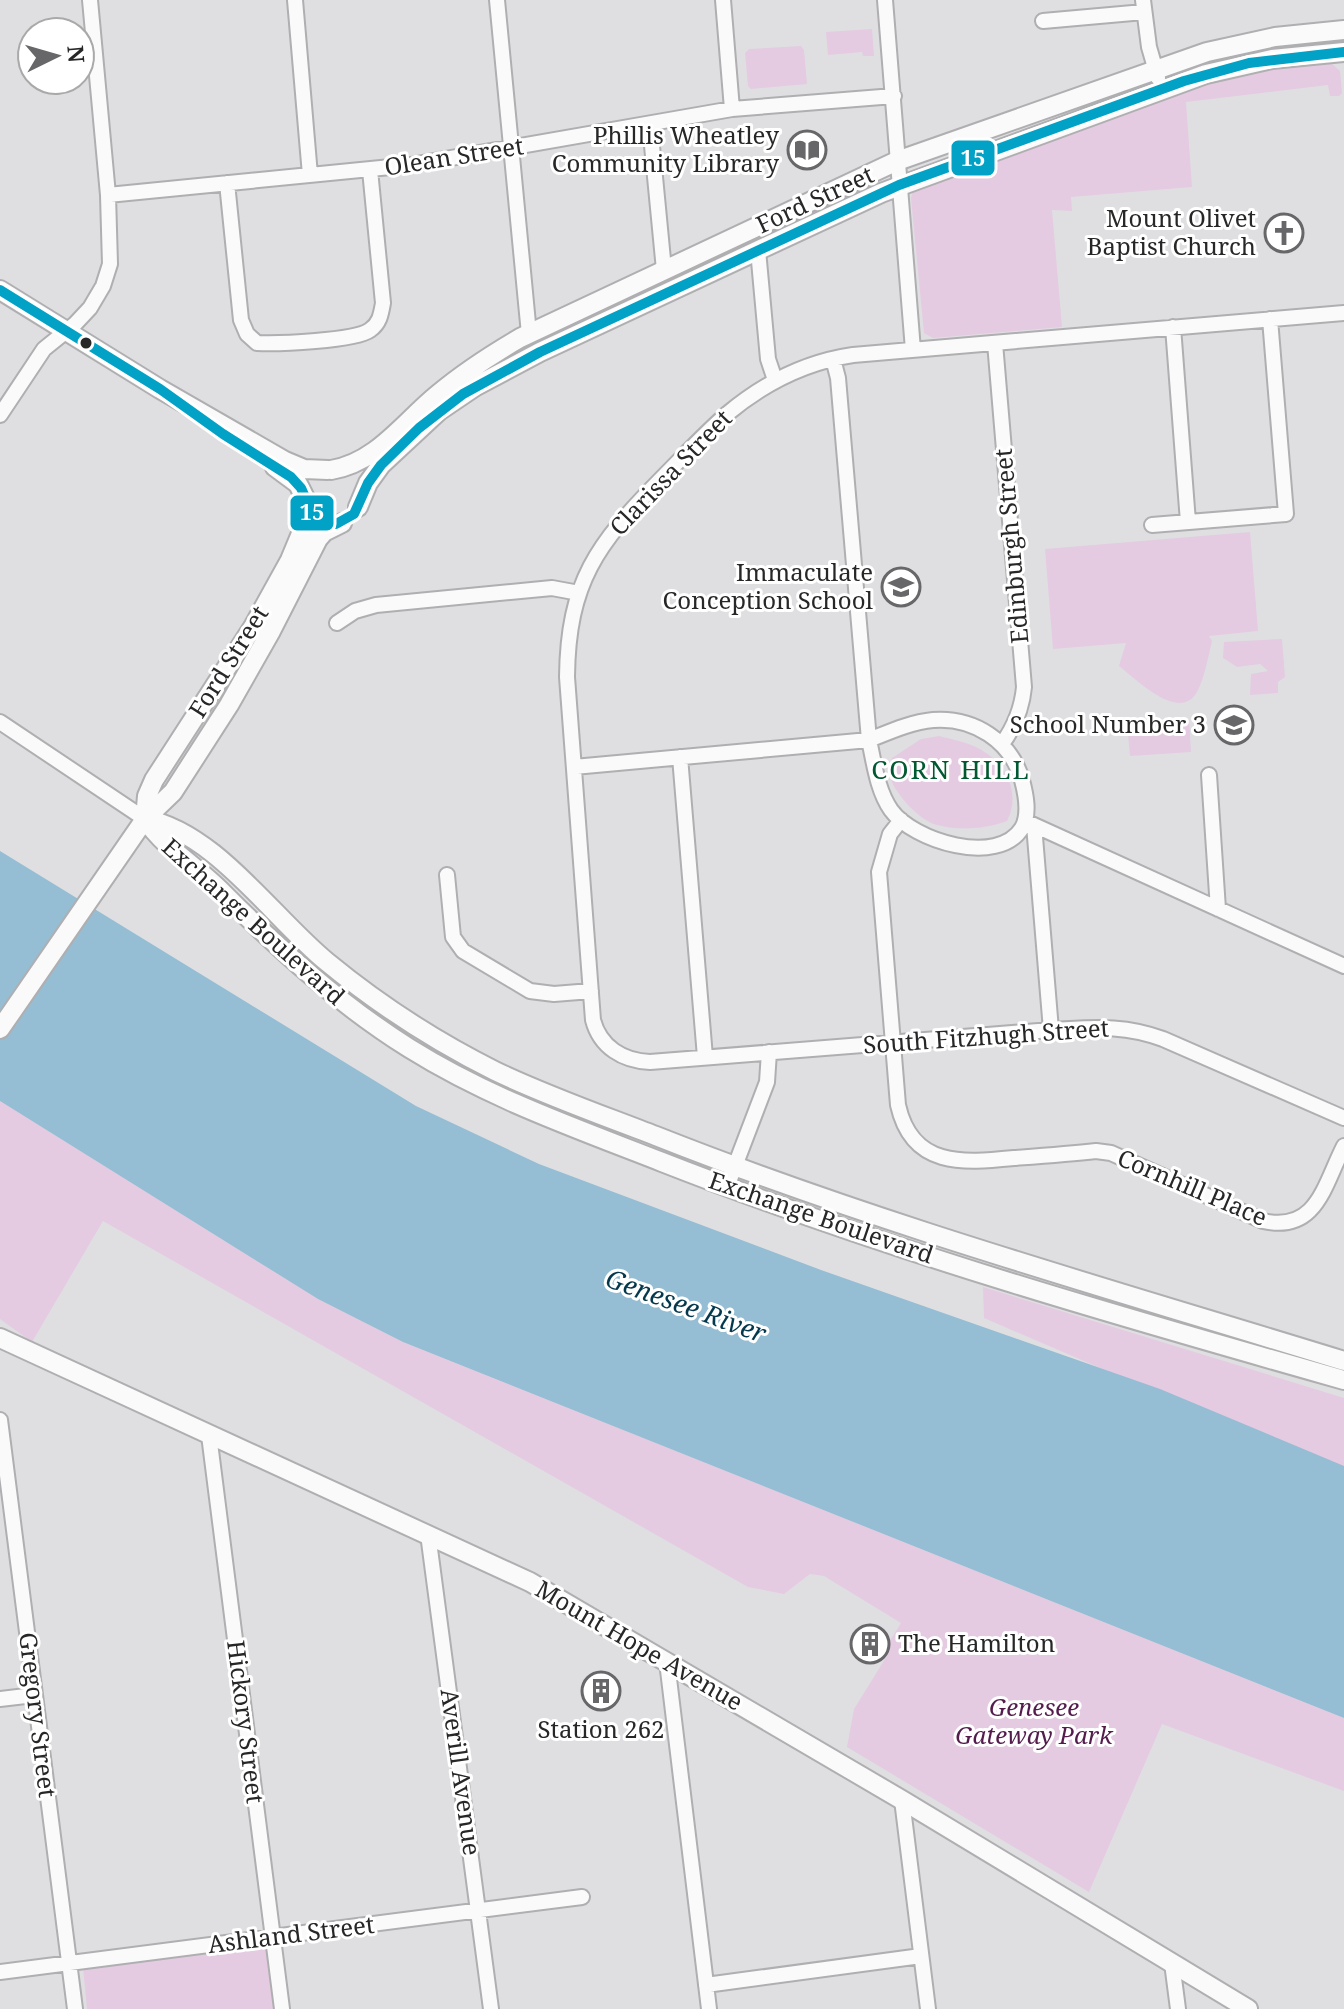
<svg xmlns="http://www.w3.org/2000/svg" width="1344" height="2009" viewBox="0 0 1344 2009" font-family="'Noto Serif',serif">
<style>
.green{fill:#e4cbe1}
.water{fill:#95bdd3}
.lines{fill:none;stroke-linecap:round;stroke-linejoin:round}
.minor-casing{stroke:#afafb1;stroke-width:18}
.major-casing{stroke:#afafb1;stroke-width:22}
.minor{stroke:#fafafb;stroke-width:14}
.major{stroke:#fafafb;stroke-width:18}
.bus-1-casing{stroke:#fff;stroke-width:16}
.bus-1{stroke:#02a2c6;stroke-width:10}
.bus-dot{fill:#272728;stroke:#fff;stroke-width:3}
.labels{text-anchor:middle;stroke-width:6;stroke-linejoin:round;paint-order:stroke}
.poi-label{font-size:24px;fill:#272728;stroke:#fff;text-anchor:end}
.street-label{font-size:24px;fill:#272728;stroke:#fff}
.park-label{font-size:24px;font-style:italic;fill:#531c4c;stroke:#fff}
.neighbourhood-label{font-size:26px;letter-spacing:2px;fill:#005931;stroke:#fff}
.water-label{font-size:26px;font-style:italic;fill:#04384d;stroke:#fff}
.line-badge{stroke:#fff;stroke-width:3}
.badge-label{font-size:22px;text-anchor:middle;font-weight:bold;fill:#fff}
</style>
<rect width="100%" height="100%" fill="#dfdfe2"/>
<!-- green -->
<path class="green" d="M 872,29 L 874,56 L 863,56 L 862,52 L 828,55 L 826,32 Z
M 801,46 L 804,50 L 807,84 L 751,89 L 748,86 L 745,53 L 749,49 Z
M 1330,62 L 1340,71 L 1342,93 L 1339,96 L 1330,96 L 1328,85 L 1186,102 L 1192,187 L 1071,197 L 1072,211 L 1052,210 L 1062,327 L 933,338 L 924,333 L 911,198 L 913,190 L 1205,82 L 1258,69 Z
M 1250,532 L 1258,631 L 1209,636 L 1212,641 C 1208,657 1205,676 1198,690 C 1181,725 1136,679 1119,666 L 1126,643 L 1053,649 L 1045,549 Z
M 1282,639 L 1285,677 L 1278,682 L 1278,693 L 1250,695 L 1251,674 L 1268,671 L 1260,664 L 1237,667 L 1223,658 L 1224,642 Z
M 1189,719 L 1191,752 L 1130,756 L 1127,723 Z
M 939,736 C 951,739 965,742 976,747 C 1005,761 1022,792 1007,821 C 985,829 961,831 937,825 C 920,821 895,794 890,777 C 888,771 891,765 892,758 L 921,739 Z
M 0,1101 L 318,1299 L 403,1342 L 1344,1718 L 1344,1791 L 1162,1724 L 1089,1892 L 847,1747 L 854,1709 L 890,1651 L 886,1647 L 901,1623 L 824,1576 L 810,1574 L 784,1594 L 748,1587 L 103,1221 L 32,1342 L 0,1319 Z
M 983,1287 L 1344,1398 L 1344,1473 L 984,1318 Z
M 266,1943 L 274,2009 L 87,2009 L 83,1967 Z"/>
<!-- water -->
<path class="water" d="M 0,851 L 416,1106 L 539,1164 L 821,1270 L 1160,1389 L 1344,1466 L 1344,1718 L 403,1342 L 318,1299 L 0,1101 Z"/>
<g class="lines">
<defs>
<path id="minor" d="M 295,0 L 310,175
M 497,0 L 529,334
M 723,0 L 732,109
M 885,0 L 913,350
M 1143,0 L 1149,47 L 1158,78
M 1043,21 L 1144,12
M 650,125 L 664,270
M 227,183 L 241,320 L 247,334 L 257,343 C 277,344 355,341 370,330 C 380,323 381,314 383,303 L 370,170
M 108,195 L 411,165 L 732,109 L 894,96
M 758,250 L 768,359 L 775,380
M 1344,313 L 853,355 C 805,362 764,383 727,414 C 704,434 683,457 661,479 C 597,544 568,582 567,677 L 593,1020 C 600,1047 623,1061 650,1062 L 1051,1030 C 1092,1028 1123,1024 1163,1039 L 1344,1118
M 1173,327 L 1188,522
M 995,343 L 1024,687 C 1022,709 1015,726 1002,744
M 0,415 L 44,349 L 75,324 L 90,308 L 103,286 L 110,264 L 108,195 L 90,0
M 1152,525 L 1286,514 L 1270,319
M 337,623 L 355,611 L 376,605 L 552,588 L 579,593
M 0,722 L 145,819
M 680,757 L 705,1057
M 574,767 L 869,740 C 889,732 911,722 933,720 C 974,717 1011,741 1022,780 C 1026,795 1030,814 1022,828 C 998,867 913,841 891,810 C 877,790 874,762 869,740 L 838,378 L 833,359
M 1209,775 L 1218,909
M 901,820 L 890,834 L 879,872 L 898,1105 C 912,1168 963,1163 1014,1158 C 1041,1156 1069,1154 1096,1151 L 1111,1153 L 1263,1221 C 1317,1233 1324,1185 1344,1146
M 1025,821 L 1344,966
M 1034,825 L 1051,1030
M 447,875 L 453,937 L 463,951 L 530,991 L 554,994 L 591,991
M 727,1187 L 767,1082 L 769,1052
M 0,1420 L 75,2009
M 209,1435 L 282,2009
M 428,1534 L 491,2009
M 667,1662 L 709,2009
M 0,1699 L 34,1695
M 902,1800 L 928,2009
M 1172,1963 L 1178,2009
M 0,1972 L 582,1897
M 706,1985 L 921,1956"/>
<path id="major" d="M 0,290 L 160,389 L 285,461 L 304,469 L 328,470
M 275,467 L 298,484 L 306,500
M 331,470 C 376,463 404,422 437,395 C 463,373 491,355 520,338 L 897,161 L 1207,52 L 1275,37 L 1344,30
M 358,507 L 368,483 L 381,465 L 439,411 L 476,386 L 540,352 L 881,193 L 1206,74 L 1272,59 L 1344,52
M 145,819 C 165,849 198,867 223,893 C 281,951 339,1004 409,1048 C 489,1098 575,1128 662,1162 C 884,1249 1114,1315 1344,1380
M 145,819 C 215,832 272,917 327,962 C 378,1004 435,1041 495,1071 C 547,1096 602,1115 656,1136 C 881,1225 1114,1290 1344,1361
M 145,819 L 147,796 L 154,780 L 253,627 L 290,560 L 305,524 L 306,502
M 0,1029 L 145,819 L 173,792 L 229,705 L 271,631 L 318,539 L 324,532 L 342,523
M 0,1338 L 530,1582 L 902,1800 L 1248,2009"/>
</defs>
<!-- minor casing -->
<use href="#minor" class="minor-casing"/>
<!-- major casing -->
<use href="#major" class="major-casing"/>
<!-- minor -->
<use href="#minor" class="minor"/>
<!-- major -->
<use href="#major" class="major"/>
<defs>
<path id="bus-1" d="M 0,290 L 160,389 L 223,434 L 291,477 L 301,488 L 314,517 L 323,523 L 336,524 L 354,514 L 368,483 L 381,465 L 419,428 L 463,394 L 540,352 L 899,185 L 1184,81 L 1249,63 L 1344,52"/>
</defs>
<!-- bus-1 casing -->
<use href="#bus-1" class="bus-1-casing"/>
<!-- bus-1 -->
<use href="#bus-1" class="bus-1"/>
</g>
<!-- icons -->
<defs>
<symbol id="library-ring" viewBox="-11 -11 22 22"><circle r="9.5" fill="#fff" stroke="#676769" stroke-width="1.5"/><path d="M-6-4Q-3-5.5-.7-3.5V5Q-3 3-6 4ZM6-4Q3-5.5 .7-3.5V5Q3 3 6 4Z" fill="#676769"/></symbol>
<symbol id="church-ring" viewBox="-11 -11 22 22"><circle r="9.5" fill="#fff" stroke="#676769" stroke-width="1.5"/><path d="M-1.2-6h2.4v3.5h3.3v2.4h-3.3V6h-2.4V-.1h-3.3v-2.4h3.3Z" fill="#676769"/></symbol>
<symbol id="school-ring" viewBox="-11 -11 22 22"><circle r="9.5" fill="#fff" stroke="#676769" stroke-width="1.5"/><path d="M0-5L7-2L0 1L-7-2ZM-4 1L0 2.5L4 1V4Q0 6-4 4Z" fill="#676769"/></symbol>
<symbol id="building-ring" viewBox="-11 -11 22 22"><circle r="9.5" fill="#fff" stroke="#676769" stroke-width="1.5"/><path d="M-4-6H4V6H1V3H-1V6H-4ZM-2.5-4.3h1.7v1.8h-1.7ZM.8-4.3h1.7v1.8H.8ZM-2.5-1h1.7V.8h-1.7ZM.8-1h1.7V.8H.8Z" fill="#676769"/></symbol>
</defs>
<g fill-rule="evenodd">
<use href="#library-ring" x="785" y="128" width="44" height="44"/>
<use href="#church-ring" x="1262" y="211" width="44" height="44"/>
<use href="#school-ring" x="879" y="565" width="44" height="44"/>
<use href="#school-ring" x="1212" y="703" width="44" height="44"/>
<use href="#building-ring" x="848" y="1622" width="44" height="44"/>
<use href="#building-ring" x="579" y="1669" width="44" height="44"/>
</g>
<!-- markers -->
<circle class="bus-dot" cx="86" cy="343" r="7"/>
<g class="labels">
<!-- poi labels -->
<g class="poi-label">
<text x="779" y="144">Phillis Wheatley<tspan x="779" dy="28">Community Library</tspan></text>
<text x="1256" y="227">Mount Olivet<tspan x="1256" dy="28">Baptist Church</tspan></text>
<text x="873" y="581">Immaculate<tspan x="873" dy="28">Conception School</tspan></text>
<text x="1206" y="733">School Number 3</text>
<text x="898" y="1652" text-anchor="start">The Hamilton</text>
<text x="601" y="1738" text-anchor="middle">Station 262</text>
</g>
<!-- street labels -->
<g class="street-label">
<text transform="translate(454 157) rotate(-9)" y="8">Olean Street</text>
<text transform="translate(815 200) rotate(-25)" y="8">Ford Street</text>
<text transform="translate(671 473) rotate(-46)" y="8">Clarissa Street</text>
<text transform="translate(1012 546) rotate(-95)" y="8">Edinburgh Street</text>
<text transform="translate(229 662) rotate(-58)" y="8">Ford Street</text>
<text transform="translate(253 922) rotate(42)" y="8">Exchange Boulevard</text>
<text transform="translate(986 1037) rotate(-4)" y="8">South Fitzhugh Street</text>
<text transform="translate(1192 1188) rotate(23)" y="8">Cornhill Place</text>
<text transform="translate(821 1218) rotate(19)" y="8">Exchange Boulevard</text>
<text transform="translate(639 1646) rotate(30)" y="8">Mount Hope Avenue</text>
<text transform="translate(37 1715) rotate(83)" y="8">Gregory Street</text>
<text transform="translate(245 1722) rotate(83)" y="8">Hickory Street</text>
<text transform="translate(460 1772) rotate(82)" y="8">Averill Avenue</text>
<text transform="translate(291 1935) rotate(-7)" y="8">Ashland Street</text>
</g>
<!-- park labels -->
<g class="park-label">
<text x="1034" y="1716">Genesee<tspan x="1034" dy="28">Gateway Park</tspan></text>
</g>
<!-- neighbourhood labels -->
<g class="neighbourhood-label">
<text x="951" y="779">CORN HILL</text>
</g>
<!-- water labels -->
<g class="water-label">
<text transform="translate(686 1306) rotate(20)" y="9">Genesee River</text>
</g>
</g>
<g class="line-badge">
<rect x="950" y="139" width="46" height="38" rx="8" fill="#02a2c6"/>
<rect x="289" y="494" width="46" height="38" rx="8" fill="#02a2c6"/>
</g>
<g class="badge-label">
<text x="973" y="166">15</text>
<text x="312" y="520">15</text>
</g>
<!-- north arrow -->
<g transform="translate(56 56) rotate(85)"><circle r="38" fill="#ffffff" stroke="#a9a9a9" stroke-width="2"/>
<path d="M0-6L14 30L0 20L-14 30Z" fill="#676769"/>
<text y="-12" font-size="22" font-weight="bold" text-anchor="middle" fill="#272728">N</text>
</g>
</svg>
